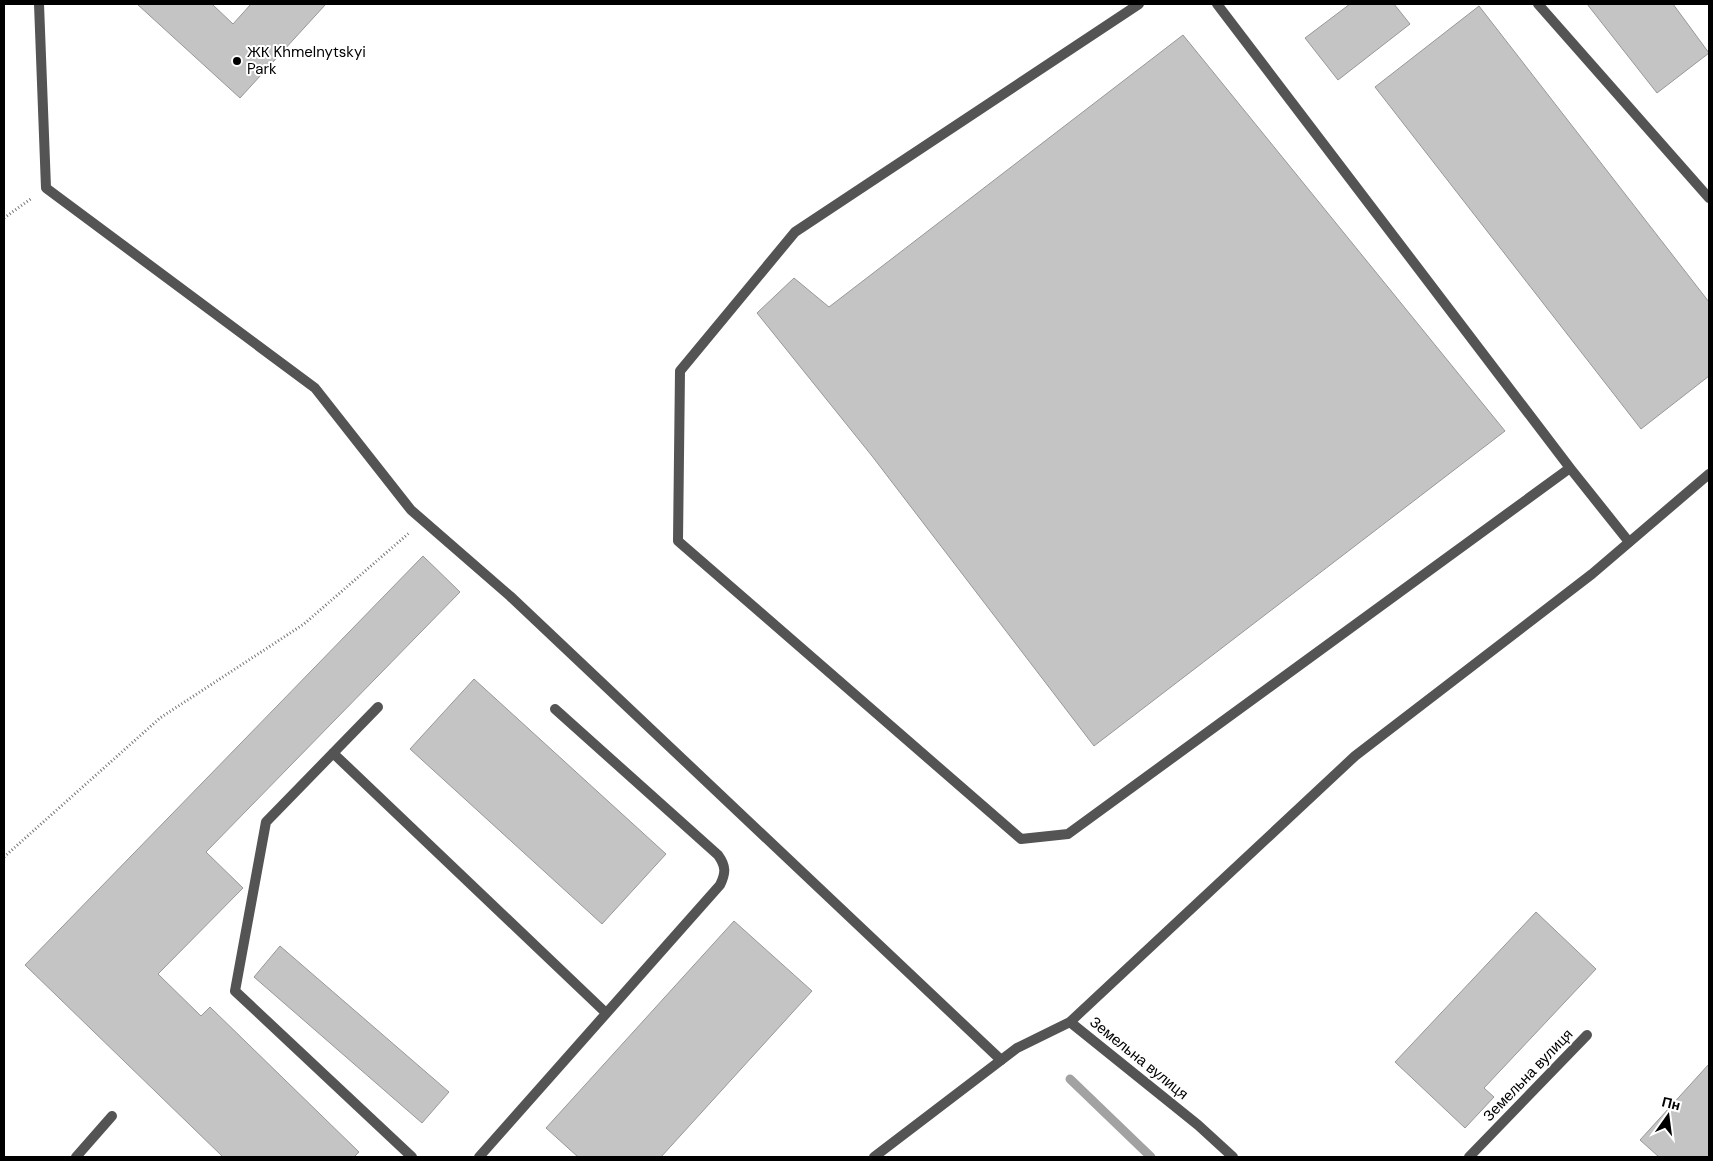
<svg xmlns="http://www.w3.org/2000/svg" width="1713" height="1161" viewBox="0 0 1713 1161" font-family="'DM Sans',sans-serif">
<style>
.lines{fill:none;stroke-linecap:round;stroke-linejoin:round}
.stream{stroke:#a2a2a2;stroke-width:9}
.building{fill:#c4c4c4;stroke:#989898}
.path{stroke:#767676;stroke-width:3;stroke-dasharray:1 2.5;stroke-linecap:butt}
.lane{stroke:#545454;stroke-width:10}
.street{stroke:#545454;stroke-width:10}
.poi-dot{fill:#000;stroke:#fff;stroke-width:2}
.labels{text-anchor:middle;stroke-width:4;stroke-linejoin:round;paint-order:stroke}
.poi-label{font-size:15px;fill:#000;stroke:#fff;text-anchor:start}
.street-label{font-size:15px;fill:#000;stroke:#fff}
</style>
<rect width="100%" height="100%" fill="#fff"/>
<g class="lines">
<!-- stream -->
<path class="stream" d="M 1070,1079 L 1151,1157"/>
</g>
<!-- building -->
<path class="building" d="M 137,4 L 212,4 L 233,24 L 251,4 L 326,4 L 240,98 Z
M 1350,4 L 1394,4 L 1410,24 L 1338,80 L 1305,38 Z
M 1587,4 L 1673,4 L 1709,53 L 1657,93 Z
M 1479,6 L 1709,302 L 1709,376 L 1641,429 L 1375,87 Z
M 1183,35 L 1505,431 L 1094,746 L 872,456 L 757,313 L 794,278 L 829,307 Z
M 423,556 L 460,592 L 206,852 L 243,888 L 158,974 L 201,1016 L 210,1007 L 359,1152 L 354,1157 L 223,1157 L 25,965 Z
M 474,679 L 666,854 L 602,924 L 410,749 Z
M 1536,912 L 1596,969 L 1484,1088 L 1494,1097 L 1465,1128 L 1395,1062 Z
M 734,921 L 812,991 L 661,1157 L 578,1157 L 546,1128 Z
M 280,946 L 449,1092 L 422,1123 L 254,977 Z
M 1709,1064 L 1709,1157 L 1659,1157 L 1640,1140 Z"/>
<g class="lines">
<!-- path -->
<path class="path" d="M 4,218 L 32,198
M 4,857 L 160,718 L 304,624 L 409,533"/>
<!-- lane -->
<path class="lane" d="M 39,4 L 46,188 L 315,388 L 411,510 L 510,596 L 1001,1060
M 1139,4 L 795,232 L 680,371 L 678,541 L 1021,839 L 1068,834 L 1570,468
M 1217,4 L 1570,468 L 1629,542
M 1538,4 L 1709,198
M 378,707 L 266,822 L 235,991 L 412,1157
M 333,753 L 606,1013
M 76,1157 L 112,1116
M 479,1157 L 720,885 C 726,873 726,866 718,855 L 555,709"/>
<!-- street -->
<path class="street" d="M 1070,1022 L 1355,756 L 1592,574 L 1709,474
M 874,1157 L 1017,1048 L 1070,1022 L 1198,1125 L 1233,1157
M 1469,1157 L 1587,1035"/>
</g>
<!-- markers -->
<circle class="poi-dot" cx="237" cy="61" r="5"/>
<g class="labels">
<!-- poi labels -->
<g class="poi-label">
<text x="247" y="57">ЖК Khmelnytskyi<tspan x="247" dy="17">Park</tspan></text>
</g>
<!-- street labels -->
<g class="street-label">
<text transform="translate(1139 1058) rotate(39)" y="5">Земельна вулиця</text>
<text transform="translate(1528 1075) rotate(-46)" y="5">Земельна вулиця</text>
</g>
</g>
<!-- border -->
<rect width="1713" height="1161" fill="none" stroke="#000000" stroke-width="10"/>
<!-- north arrow -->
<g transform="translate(1668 1116) rotate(14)" stroke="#ffffff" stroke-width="4" paint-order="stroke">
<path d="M0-4L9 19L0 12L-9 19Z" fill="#000000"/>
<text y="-8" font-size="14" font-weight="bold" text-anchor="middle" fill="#000000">Пн</text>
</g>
</svg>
